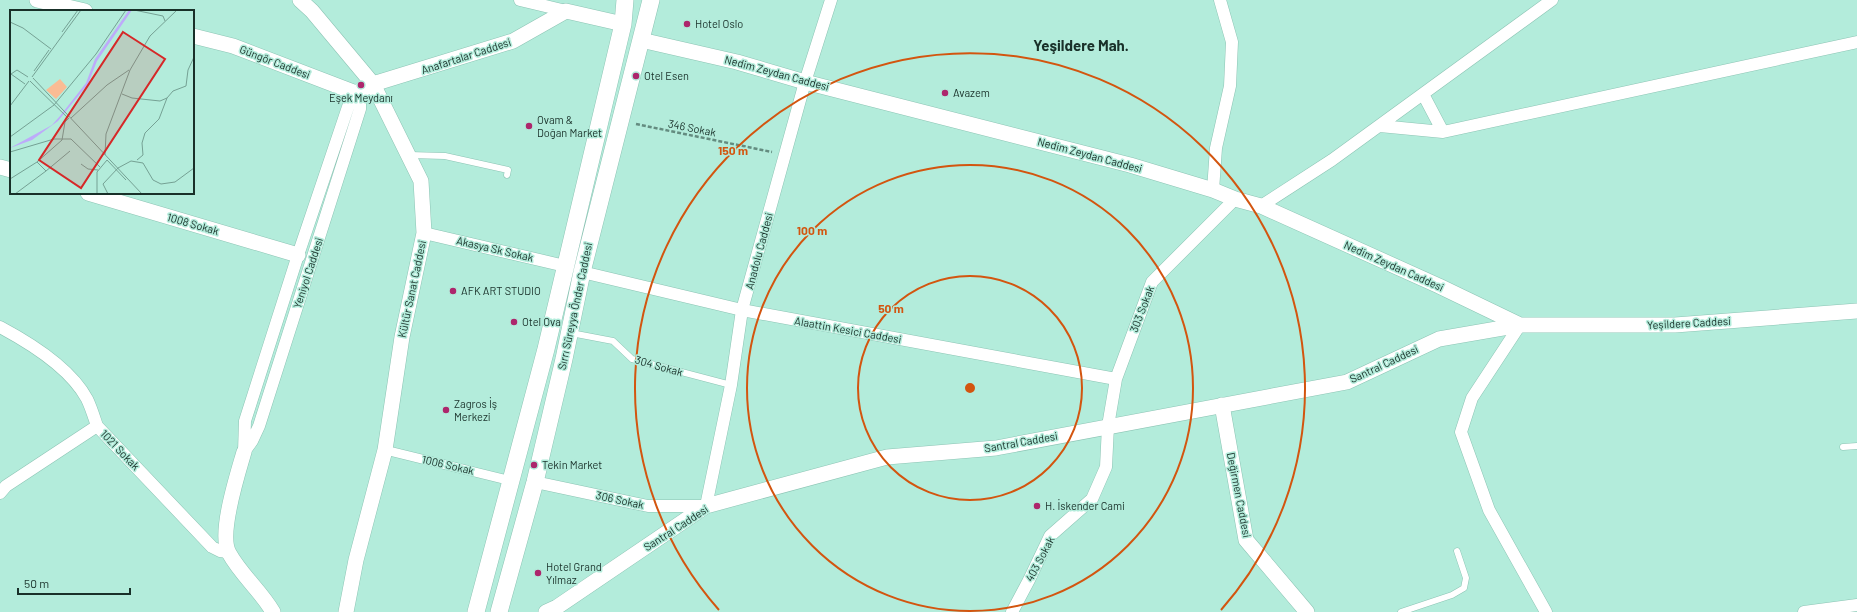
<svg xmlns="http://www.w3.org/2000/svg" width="1857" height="612" viewBox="0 0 1857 612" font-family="Barlow,sans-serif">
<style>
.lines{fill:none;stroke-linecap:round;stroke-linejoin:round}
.service-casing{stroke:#8cc4b4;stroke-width:7}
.pedestrian-casing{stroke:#8cc4b4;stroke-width:10}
.minor-casing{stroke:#8cc4b4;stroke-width:13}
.tertiary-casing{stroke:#8cc4b4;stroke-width:16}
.secondary-casing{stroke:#8cc4b4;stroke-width:18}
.path{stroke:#648c80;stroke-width:2.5;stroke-dasharray:4 2;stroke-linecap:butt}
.service{stroke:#fff;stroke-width:6}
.pedestrian{stroke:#fff;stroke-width:9}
.minor{stroke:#fff;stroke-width:12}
.tertiary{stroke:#fff;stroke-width:15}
.secondary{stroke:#fff;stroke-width:17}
.ring{fill:none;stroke:#d3550f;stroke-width:2}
.poi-dot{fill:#ad266c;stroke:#b3ecdb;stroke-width:1.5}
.labels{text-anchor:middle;stroke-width:3;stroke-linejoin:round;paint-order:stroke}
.poi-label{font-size:11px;fill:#193029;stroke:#b3ecdb;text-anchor:start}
.street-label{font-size:11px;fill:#193029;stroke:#b3ecdb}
.district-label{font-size:15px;font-weight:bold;fill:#193029;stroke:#b3ecdb}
.inset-road{fill:none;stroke:#75a194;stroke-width:1}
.view{fill:#d62828;fill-opacity:0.15;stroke:#d62828;stroke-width:2}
.inset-edge{fill:none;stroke:#193029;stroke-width:2}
.centre{fill:#d3550f;stroke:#b3ecdb;stroke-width:2}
.ring-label{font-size:12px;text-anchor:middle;font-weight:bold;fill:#d3550f;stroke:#b3ecdb;stroke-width:3;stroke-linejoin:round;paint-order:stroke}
</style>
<rect width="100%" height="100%" fill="#b3ecdb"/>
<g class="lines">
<defs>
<path id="service" d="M 409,155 L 445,156 L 508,170 L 507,175
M 571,333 L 613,341 L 632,359 L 731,385
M 1843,447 L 1857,446
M 1401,612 L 1452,595 L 1464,588 L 1466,578 L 1457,551"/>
<path id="pedestrian" d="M 385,450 L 511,481"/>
<path id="minor" d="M 520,0 L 566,11
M 356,93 L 360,97 L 360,109 L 259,426 L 252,441 L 244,452 L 245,421 L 298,255 L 348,107 L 352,98 Z
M 1423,94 L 1443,132
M 1380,126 L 1443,132 L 1857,42
M 1213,190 L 1216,148 L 1230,86 L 1232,42 L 1220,0
M 1261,206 L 1332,160 L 1552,0
M 424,233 L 565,266
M 582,272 L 742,310 L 1116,379
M 1520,325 L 1472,398 L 1461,432 L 1489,510 L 1546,612
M 0,327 C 30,343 71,369 87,399 C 91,407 94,417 97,426
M 535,482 L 648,506 L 706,506 L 731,385 L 742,310 L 805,82 L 831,0
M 0,493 L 6,486 L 97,426 L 212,547 L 220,551 L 228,552
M 1012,612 L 1029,580 L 1050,536 L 1092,499 L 1106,467 L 1108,426 L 1116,379 L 1152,282 L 1235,199
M 1804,612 L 1857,605"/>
<path id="tertiary" d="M 37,0 L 85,11
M 300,0 L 312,11 L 373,84 L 421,181 L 424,233 L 402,337 L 385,450 L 356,560 L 346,612
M 193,36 L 233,46 L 356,93 L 373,84 L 513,41 L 566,11 L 623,24
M 641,40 L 737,62 L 805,82 L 1130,165 L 1213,190 L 1235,199 L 1261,206 L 1439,286 L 1520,325
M 0,167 L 11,170
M 88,193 L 298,255
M 1222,405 L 1246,540 L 1307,612
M 244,452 C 238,473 218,534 229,553 C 241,575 261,591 273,612
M 546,612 L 557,607 L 706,506 L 887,457 L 996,448 L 1347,382 L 1439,339 L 1520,325 L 1675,325 L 1857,311"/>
<path id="secondary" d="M 476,612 L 546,349 L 623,24 L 625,0
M 499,612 L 535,482 L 564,359 L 582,272 L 651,0"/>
</defs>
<!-- service casing -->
<use href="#service" class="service-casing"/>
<!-- pedestrian casing -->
<use href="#pedestrian" class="pedestrian-casing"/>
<!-- minor casing -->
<use href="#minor" class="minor-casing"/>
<!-- tertiary casing -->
<use href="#tertiary" class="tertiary-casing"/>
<!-- secondary casing -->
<use href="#secondary" class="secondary-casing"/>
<!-- path -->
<path class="path" d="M 636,124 L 772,152"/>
<!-- service -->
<use href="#service" class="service"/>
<!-- pedestrian -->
<use href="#pedestrian" class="pedestrian"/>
<!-- minor -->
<use href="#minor" class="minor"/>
<!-- tertiary -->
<use href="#tertiary" class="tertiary"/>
<!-- secondary -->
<use href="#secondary" class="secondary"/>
</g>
<!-- distance rings -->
<g class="ring">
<circle cx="970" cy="388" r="112"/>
<circle cx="970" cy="388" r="223"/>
<path d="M719 610A335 335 0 1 1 1221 610"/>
</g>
<!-- markers -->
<g class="poi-dot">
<circle cx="687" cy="24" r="4"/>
<circle cx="636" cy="76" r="4"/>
<circle cx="361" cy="85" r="4"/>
<circle cx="945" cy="93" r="4"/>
<circle cx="529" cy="126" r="4"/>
<circle cx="453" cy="291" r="4"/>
<circle cx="514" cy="322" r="4"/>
<circle cx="446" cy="410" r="4"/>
<circle cx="534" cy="465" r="4"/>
<circle cx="1037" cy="506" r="4"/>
<circle cx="538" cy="573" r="4"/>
</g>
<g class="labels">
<!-- poi labels -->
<g class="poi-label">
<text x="695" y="28">Hotel Oslo</text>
<text x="644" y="80">Otel Esen</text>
<text x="953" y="97">Avazem</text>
<text x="361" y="102" text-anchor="middle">Eşek Meydanı</text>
<text x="537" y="124">Ovam &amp;<tspan x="537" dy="13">Doğan Market</tspan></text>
<text x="461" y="295">AFK ART STUDIO</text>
<text x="522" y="326">Otel Ova</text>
<text x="454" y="408">Zagros İş<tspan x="454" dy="13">Merkezi</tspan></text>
<text x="542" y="469">Tekin Market</text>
<text x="1045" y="510">H. İskender Cami</text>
<text x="546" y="571">Hotel Grand<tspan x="546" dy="13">Yılmaz</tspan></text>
</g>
<!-- street labels -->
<g class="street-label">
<text transform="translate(466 56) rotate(-18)" y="4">Anafartalar Caddesi</text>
<text transform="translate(275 62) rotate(21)" y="4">Güngör Caddesi</text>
<text transform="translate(777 73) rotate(15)" y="4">Nedim Zeydan Caddesi</text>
<text transform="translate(692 128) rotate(11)" y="4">346 Sokak</text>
<text transform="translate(1090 155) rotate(15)" y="4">Nedim Zeydan Caddesi</text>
<text transform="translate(193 224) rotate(16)" y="4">1008 Sokak</text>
<text transform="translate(495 249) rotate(13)" y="4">Akasya Sk Sokak</text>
<text transform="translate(759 251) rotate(-75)" y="4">Anadolu Caddesi</text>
<text transform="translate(1394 266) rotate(24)" y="4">Nedim Zeydan Caddesi</text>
<text transform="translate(308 273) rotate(-72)" y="4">Yeniyol Caddesi</text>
<text transform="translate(412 289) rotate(-78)" y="4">Kültür Sanat Caddesi</text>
<text transform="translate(575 306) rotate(-78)" y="4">Sırrı Süreyya Önder Caddesi</text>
<text transform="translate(1142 309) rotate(-69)" y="4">303 Sokak</text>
<text transform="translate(1689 323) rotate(-3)" y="4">Yeşildere Caddesi</text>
<text transform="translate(848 330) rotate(10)" y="4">Alaattin Kesici Caddesi</text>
<text transform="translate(1384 364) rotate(-25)" y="4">Santral Caddesi</text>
<text transform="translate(659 366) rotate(16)" y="4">304 Sokak</text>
<text transform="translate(1021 442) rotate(-10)" y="4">Santral Caddesi</text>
<text transform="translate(120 450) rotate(46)" y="4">1021 Sokak</text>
<text transform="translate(448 465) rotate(13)" y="4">1006 Sokak</text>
<text transform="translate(1239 495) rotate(79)" y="4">Değirmen Caddesi</text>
<text transform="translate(620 500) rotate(12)" y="4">306 Sokak</text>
<text transform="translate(676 528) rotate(-33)" y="4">Santral Caddesi</text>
<text transform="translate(1040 559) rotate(-62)" y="4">403 Sokak</text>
</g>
<!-- district labels -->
<g class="district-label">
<text x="1081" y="51">Yeşildere Mah.</text>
</g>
</g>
<!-- overview -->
<g transform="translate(10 10)">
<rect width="184" height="184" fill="#b3ecdb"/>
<path d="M 50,69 L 57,77 L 46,89 L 36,80 Z" fill="#fabc94"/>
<path d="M 119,0 L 122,0 L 87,51 L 78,74 L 48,111 L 22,130 L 0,138 L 42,115 L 50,106 L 76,73 L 85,49 Z" fill="#bdabfa"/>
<path class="inset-road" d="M 124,0 L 153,6 L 155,11M 0,12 L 13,18 L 41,39M 52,22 L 68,0M 24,61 L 39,40M 1,64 L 7,60 L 18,67M 1,64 L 15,74M 22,67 L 71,0M 23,68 L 132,184M 20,71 L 59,109M 112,84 L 122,88 L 150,91 L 157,88 L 163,81 L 176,76 L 178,60 L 184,47M 0,96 L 19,71M 61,108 L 97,75 L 119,60M 0,127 L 44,95 L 86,44 L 116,0M 0,142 L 44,129 L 61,129 L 90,157M 95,145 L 96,124 L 120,60 L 140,26 L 167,0M 97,150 L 116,170M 127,150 L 133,145 L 132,133 L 135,123 L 149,109 L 157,88M 27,152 L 36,161 L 60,141M 71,154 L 78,159 L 88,160M 0,169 L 27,152 L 52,130 L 55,112 L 59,108M 5,184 L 36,161M 87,184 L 87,162 L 97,150M 98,184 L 93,174 L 108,158 L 121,151 L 133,153 L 143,170 L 151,174 L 165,172 L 184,158"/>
<path class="view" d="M 113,22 L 155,49 L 71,178 L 29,150 Z"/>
<rect width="184" height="184" class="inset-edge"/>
</g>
<circle cx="970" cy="388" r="6" class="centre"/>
<g class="ring-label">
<text x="733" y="155">150 m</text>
<text x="812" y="235">100 m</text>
<text x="891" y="313">50 m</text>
</g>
<!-- scale -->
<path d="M18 588v6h112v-6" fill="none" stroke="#193029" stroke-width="2"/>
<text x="24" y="588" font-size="12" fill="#193029" stroke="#b3ecdb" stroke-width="3" paint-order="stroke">50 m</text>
</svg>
